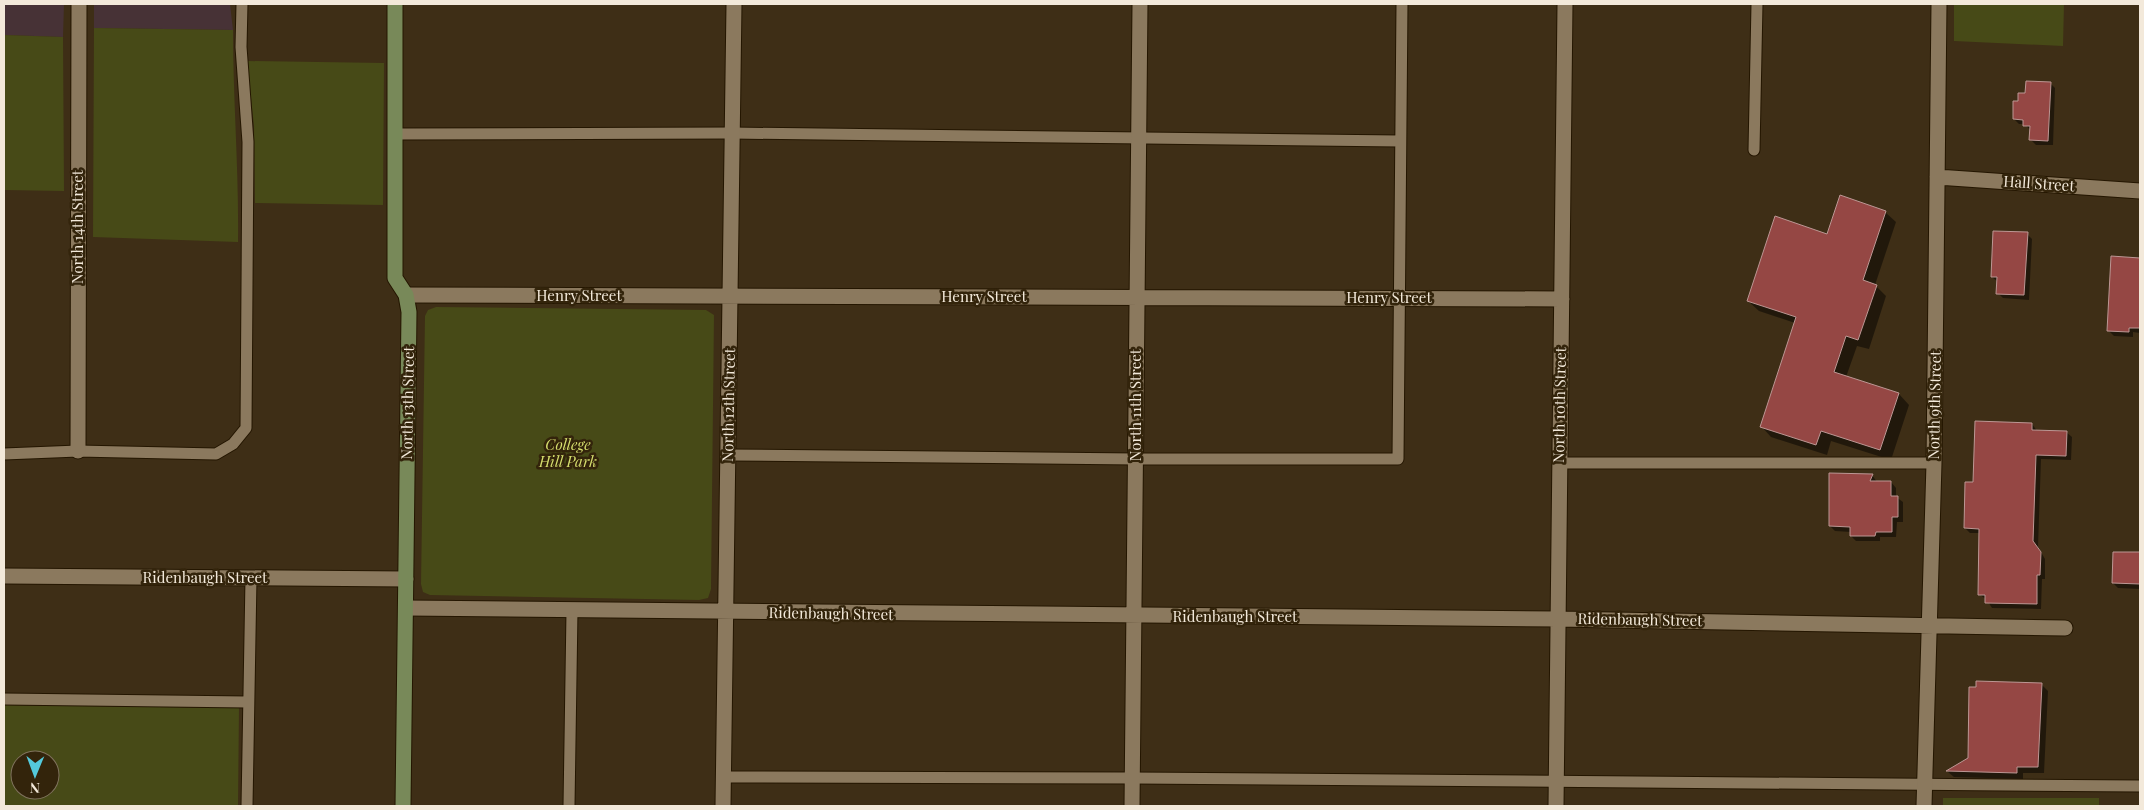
<svg xmlns="http://www.w3.org/2000/svg" width="2144" height="810" viewBox="0 0 2144 810" font-family="'Playfair Display',serif">
<style>
.commercial{fill:#473236}
.green{fill:#474a17;fill-rule:evenodd}
.shadow{fill:#0007}
.building{fill:#954744;stroke:#bc9794}
.lines{fill:none;stroke-linecap:round;stroke-linejoin:round}
.lane-casing{stroke:#241600;stroke-width:13}
.street-casing{stroke:#241600;stroke-width:17}
.secondary-casing{stroke:#241600;stroke-width:17}
.lane{stroke:#8b795e;stroke-width:11}
.street{stroke:#8b795e;stroke-width:15}
.secondary{stroke:#788959;stroke-width:15}
.labels{text-anchor:middle;stroke-width:5;stroke-linejoin:round;paint-order:stroke}
.street-label{font-size:15px;fill:#f3e9da;stroke:#33240b}
.park-label{font-size:15px;font-style:italic;fill:#d5dd6d;stroke:#33240b}
</style>
<rect width="100%" height="100%" fill="#3e2e16"/>
<!-- commercial -->
<path class="commercial" d="M 4,4 L 64,4 L 63,37 L 4,35 Z
M 94,4 L 230,4 L 233,30 L 94,28 Z"/>
<!-- green -->
<path class="green" d="M 1954,4 L 2064,4 L 2063,46 L 1954,41 Z
M 94,28 L 233,30 C 233,101 239,171 238,242 L 93,237 Z
M 4,35 L 63,37 L 64,191 L 4,190 Z
M 247,61 L 384,63 L 383,205 L 255,203 L 254,126 Z
M 436,307 L 706,310 L 714,315 L 711,589 L 708,598 L 699,600 L 430,595 L 423,592 L 421,584 L 425,316 L 428,310 Z
M 4,705 L 239,708 L 238,806 L 4,806 ZM 20,760 L 50,760 L 50,790 L 20,790 Z
M 1943,798 L 2099,798 L 2099,806 L 1943,806 Z"/>
<!-- shadow -->
<path class="shadow" d="M 2050,83 L 2055,88 L 2053,145 L 2036,145 L 2030,139 L 2030,130 L 2025,124 L 2019,124 L 2014,119 L 2019,102 L 2027,95 Z
M 1885,212 L 1896,222 L 1875,285 L 1886,296 L 1869,349 L 1857,346 L 1846,377 L 1899,394 L 1909,405 L 1891,460 L 1831,441 L 1827,455 L 1771,437 L 1761,426 L 1795,323 L 1759,311 L 1748,301 L 1828,235 Z
M 2027,234 L 2032,239 L 2029,300 L 2003,298 L 1998,293 L 1998,282 L 1992,277 Z
M 2112,258 L 2140,259 L 2140,333 L 2133,332 L 2133,337 L 2114,336 L 2109,331 Z
M 2032,424 L 2037,431 L 2066,432 L 2072,437 L 2071,460 L 2041,459 L 2038,547 L 2045,559 L 2045,579 L 2042,579 L 2041,609 L 1992,608 L 1987,600 L 1979,594 L 1980,533 L 1970,533 L 1965,528 L 1974,483 Z
M 1872,475 L 1877,482 L 1891,482 L 1896,488 L 1896,497 L 1903,502 L 1903,522 L 1897,522 L 1896,537 L 1880,537 L 1880,541 L 1856,541 L 1851,536 L 1851,532 L 1835,531 L 1830,526 Z
M 2114,553 L 2140,554 L 2140,589 L 2118,588 L 2113,583 Z
M 2041,684 L 2048,691 L 2044,773 L 2023,773 L 2023,779 L 1954,777 L 1948,772 L 1969,759 Z"/>
<!-- building -->
<path class="building" d="M 2026,81 L 2051,82 L 2048,141 L 2029,140 L 2030,126 L 2023,126 L 2023,120 L 2013,119 L 2013,101 L 2018,101 L 2018,93 L 2025,93 Z
M 1840,195 L 1886,211 L 1863,280 L 1877,285 L 1858,340 L 1846,336 L 1834,372 L 1899,393 L 1880,450 L 1821,431 L 1816,445 L 1760,427 L 1796,317 L 1747,301 L 1775,216 L 1827,234 Z
M 1993,231 L 2028,232 L 2024,295 L 1996,294 L 1997,277 L 1991,277 Z
M 2111,256 L 2140,258 L 2140,328 L 2129,328 L 2129,332 L 2107,331 Z
M 1975,421 L 2032,423 L 2032,430 L 2067,431 L 2066,456 L 2036,455 L 2033,541 L 2041,552 L 2040,575 L 2037,575 L 2037,604 L 1985,603 L 1985,595 L 1978,595 L 1979,529 L 1964,528 L 1965,482 L 1973,482 Z
M 1829,473 L 1873,474 L 1870,481 L 1891,481 L 1891,496 L 1898,496 L 1898,517 L 1892,517 L 1892,532 L 1876,532 L 1875,536 L 1850,536 L 1850,527 L 1829,526 Z
M 2113,552 L 2140,552 L 2140,584 L 2112,583 Z
M 1976,681 L 2042,683 L 2038,767 L 2017,767 L 2017,773 L 1946,771 L 1968,758 L 1969,687 L 1976,687 Z"/>
<g class="lines">
<defs>
<path id="lane" d="M 395,134 L 732,133 L 1399,141
M 1754,150 L 1757,4
M 4,454 L 78,451 L 216,454 L 233,444 L 246,428 L 248,142 L 241,47 L 242,4
M 729,455 L 1136,459 L 1398,459 L 1402,4
M 1560,463 L 1934,463
M 4,699 L 247,702
M 723,777 L 1133,778 L 2140,786
M 247,806 L 251,578
M 569,806 L 572,611"/>
<path id="street" d="M 1937,177 L 2140,191
M 406,295 L 1562,299
M 78,451 L 79,4
M 4,576 L 406,579
M 406,608 L 1558,619 L 2065,628
M 723,806 L 734,4
M 1132,806 L 1140,4
M 1556,806 L 1565,4
M 1924,806 L 1934,463 L 1939,4"/>
<path id="secondary" d="M 395,4 L 395,278 L 406,295 L 409,312 L 403,806"/>
</defs>
<!-- lane casing -->
<use href="#lane" class="lane-casing"/>
<!-- street casing -->
<use href="#street" class="street-casing"/>
<!-- secondary casing -->
<use href="#secondary" class="secondary-casing"/>
<!-- lane -->
<use href="#lane" class="lane"/>
<!-- street -->
<use href="#street" class="street"/>
<!-- secondary -->
<use href="#secondary" class="secondary"/>
</g>
<g class="labels">
<!-- street labels -->
<g class="street-label">
<text transform="translate(2039 184) rotate(4)" y="5">Hall Street</text>
<text transform="translate(78 227) rotate(-90)" y="5">North 14th Street</text>
<text x="579" y="301">Henry Street</text>
<text x="984" y="302">Henry Street</text>
<text x="1389" y="303">Henry Street</text>
<text transform="translate(408 403) rotate(-89)" y="5">North 13th Street</text>
<text transform="translate(729 405) rotate(-89)" y="5">North 12th Street</text>
<text transform="translate(1136 405) rotate(-90)" y="5">North 11th Street</text>
<text transform="translate(1560 405) rotate(-89)" y="5">North 10th Street</text>
<text transform="translate(1935 405) rotate(-89)" y="5">North 9th Street</text>
<text x="205" y="583">Ridenbaugh Street</text>
<text transform="translate(831 614) rotate(1)" y="5">Ridenbaugh Street</text>
<text x="1235" y="622">Ridenbaugh Street</text>
<text transform="translate(1640 620) rotate(1)" y="5">Ridenbaugh Street</text>
</g>
<!-- park labels -->
<g class="park-label">
<text x="568" y="450">College<tspan x="568" dy="17">Hill Park</tspan></text>
</g>
</g>
<!-- border -->
<rect width="2144" height="810" fill="none" stroke="#f3e9da" stroke-width="10"/>
<!-- north arrow -->
<g transform="translate(35 775) rotate(181)"><circle r="24" fill="#33240b" stroke="#80735e"/>
<path d="M0-4L9 19L0 12L-9 19Z" fill="#54cadc"/>
<text y="-8" font-size="14" font-weight="bold" text-anchor="middle" fill="#f3e9da">N</text>
</g>
</svg>
